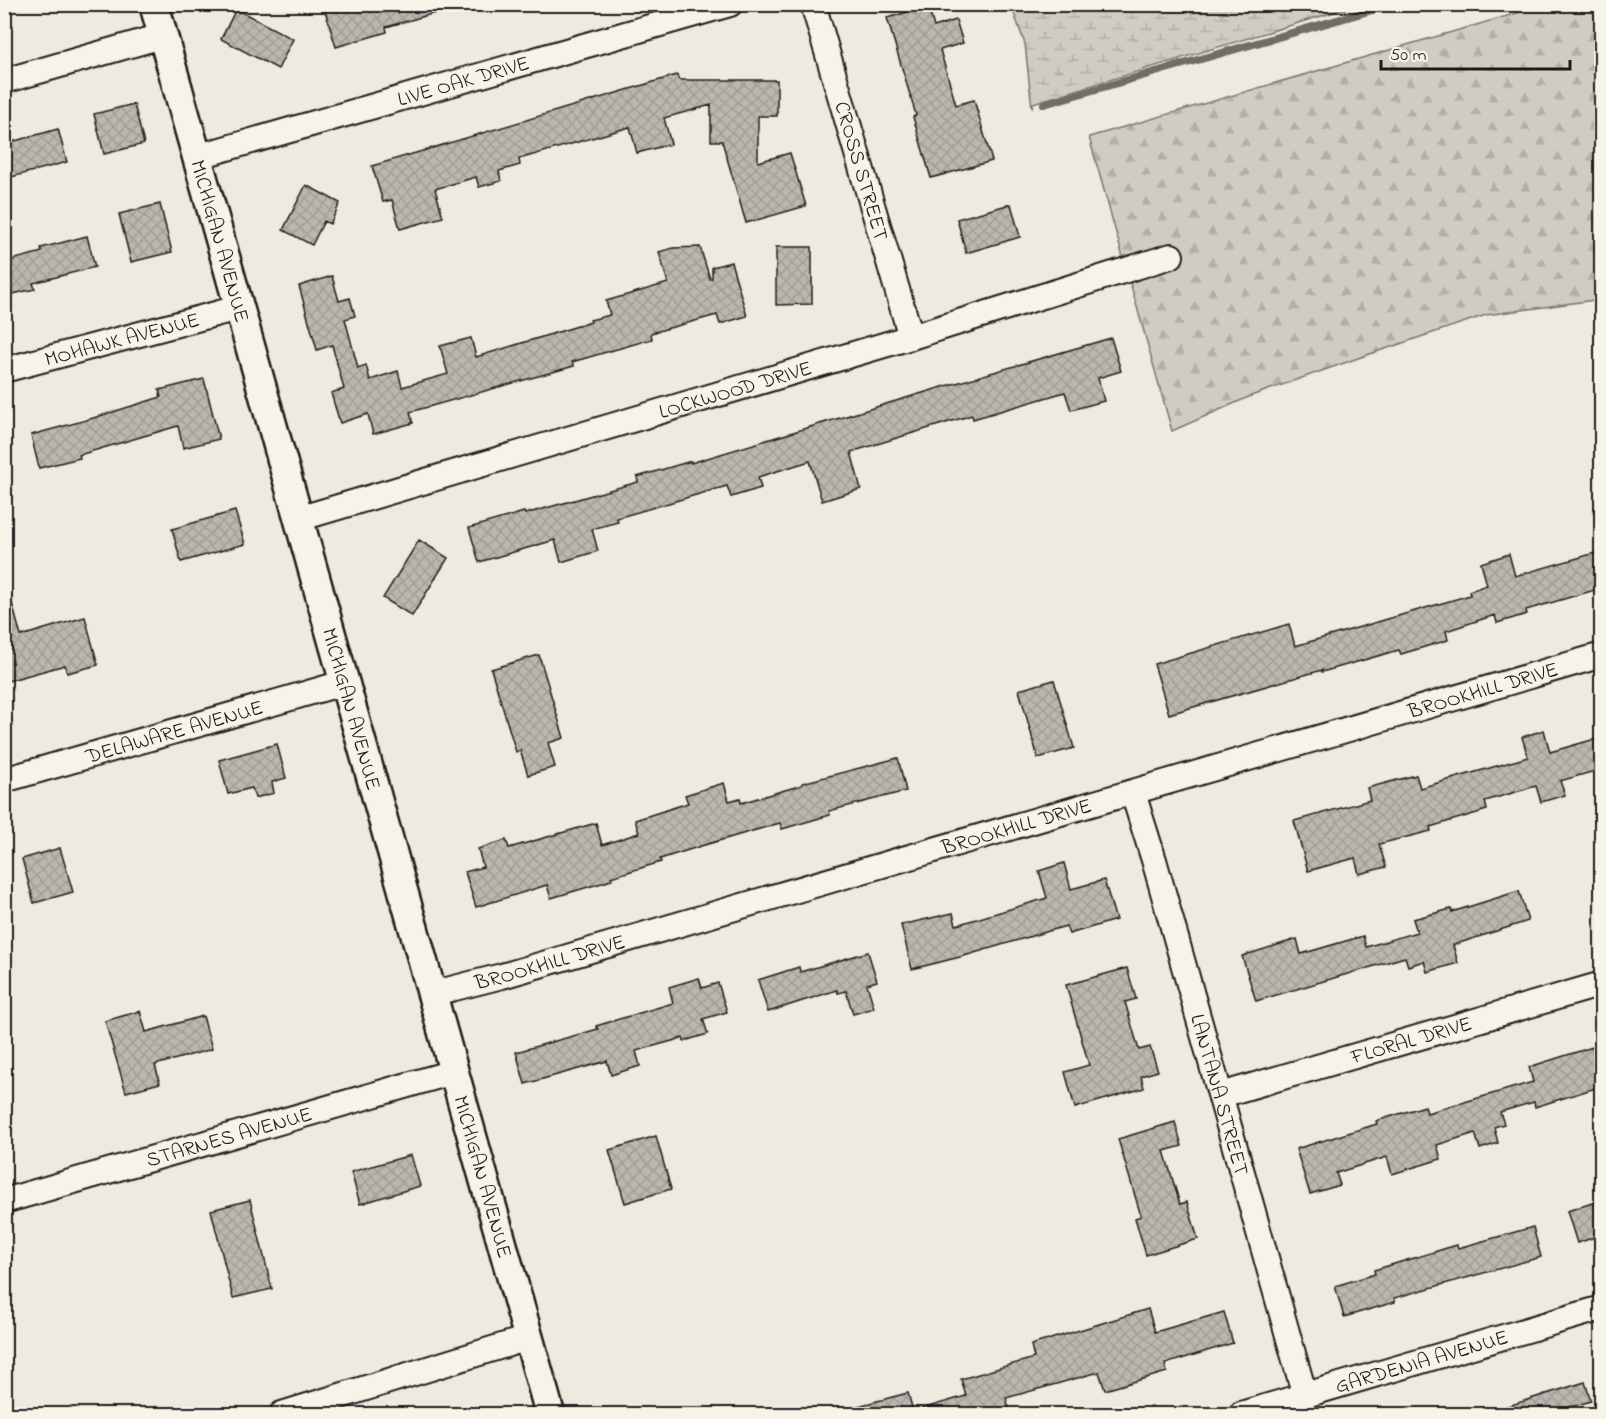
<svg xmlns="http://www.w3.org/2000/svg" width="1606" height="1419" viewBox="0 0 1606 1419" font-family="'Indie Flower',sans-serif">
<style>
.forest{fill:url(#forest-firs);stroke:#767470;stroke-width:1.5}
.wetland{fill:url(#wetland-marsh);stroke:#767470;stroke-width:1.5}
.lines{fill:none;stroke-linecap:round;stroke-linejoin:round}
.stream{stroke:#6f6d69;stroke-width:8}
.building{fill:url(#building-cross-hatch);stroke:#1c1c1c;stroke-width:1.5}
.minor-casing{stroke:#1c1c1c;stroke-width:28}
.tertiary-casing{stroke:#1c1c1c;stroke-width:33}
.minor{stroke:#f7f3e8;stroke-width:24}
.tertiary{stroke:#f7f3e8;stroke-width:28}
.labels{text-anchor:middle;stroke-width:4.5;stroke-linejoin:round;paint-order:stroke}
.street-label{font-size:21px;fill:#1c1c1c;stroke:#f7f3e8}
</style>
<defs>
<pattern id="forest-firs" width="22" height="20" patternUnits="userSpaceOnUse" patternTransform="scale(1.5)"><rect width="22" height="20" fill="#cfccc3"/><path d="M5 1l3.5 6h-7zM16 11l3.5 6h-7z" fill="#b1afa7"/></pattern>
<pattern id="wetland-marsh" width="20" height="14" patternUnits="userSpaceOnUse" patternTransform="scale(1.5)"><rect width="20" height="14" fill="#cfccc3"/><path d="M1 5h8M5 5V1M11 12h8M15 12V8" fill="none" stroke="#b1afa7"/></pattern>
<pattern id="building-cross-hatch" width="8" height="8" patternUnits="userSpaceOnUse" patternTransform="scale(1.5)"><rect width="8" height="8" fill="#bab7af"/><path d="M0 0l8 8M0 8l8-8" fill="none" stroke="#9f9d96"/></pattern>
</defs>
<rect width="100%" height="100%" fill="#eeeae0"/>
<filter id="ink" filterUnits="userSpaceOnUse"><feTurbulence type="fractalNoise" baseFrequency=".0167" numOctaves="2"/><feDisplacementMap in="SourceGraphic" scale="12" xChannelSelector="R" yChannelSelector="G"/><feConvolveMatrix kernelMatrix="1 2 1 2 8 2 1 2 1" color-interpolation-filters="sRGB"/></filter>
<g filter="url(#ink)">
<!-- forest -->
<path class="forest" d="M 1545,5 L 1601,5 L 1601,299 L 1486,315 L 1364,356 L 1251,396 L 1172,431 L 1089,137 Z"/>
<!-- wetland -->
<path class="wetland" d="M 1011,5 L 1012,4 L 1358,5 L 1033,103 L 1032,108 L 1025,44 Z"/>
<g class="lines">
<!-- stream -->
<path class="stream" d="M 1044,104 L 1393,4"/>
</g>
<!-- building -->
<path class="building" d="M 323,4 L 445,4 L 446,10 L 386,27 L 387,32 L 336,47 Z
M 928,6 L 934,27 L 956,20 L 963,43 L 940,50 L 956,105 L 974,100 L 992,161 L 931,178 L 913,117 L 916,115 L 887,18 Z
M 236,9 L 293,39 L 278,69 L 221,39 Z
M 677,75 L 679,80 L 777,80 L 777,116 L 758,116 L 758,162 L 790,153 L 806,206 L 746,223 L 722,141 L 711,141 L 711,105 L 664,118 L 671,144 L 637,153 L 630,127 L 519,159 L 520,165 L 499,171 L 501,181 L 479,187 L 476,177 L 435,189 L 443,217 L 400,229 L 392,200 L 383,202 L 372,166 Z
M 134,104 L 144,144 L 104,154 L 94,114 Z
M 58,129 L 67,162 L 4,179 L 4,144 Z
M 306,185 L 340,203 L 330,224 L 324,221 L 312,245 L 283,230 Z
M 160,204 L 172,252 L 131,262 L 119,214 Z
M 1011,204 L 1020,237 L 966,253 L 957,219 Z
M 87,236 L 95,267 L 33,283 L 35,289 L 4,296 L 4,262 L 42,252 L 41,248 Z
M 700,247 L 710,279 L 712,278 L 712,267 L 731,262 L 747,316 L 720,324 L 717,315 L 651,333 L 652,339 L 572,362 L 574,366 L 410,412 L 413,423 L 373,434 L 368,414 L 340,423 L 331,393 L 344,389 L 332,345 L 317,350 L 299,286 L 332,276 L 339,301 L 350,298 L 355,316 L 345,319 L 358,368 L 366,365 L 370,380 L 398,371 L 402,387 L 448,374 L 440,346 L 471,338 L 476,357 L 591,322 L 590,320 L 610,315 L 606,301 L 668,283 L 659,252 L 673,248 Z
M 776,247 L 812,247 L 812,304 L 776,305 Z
M 1111,338 L 1121,371 L 1098,378 L 1104,401 L 1071,410 L 1065,392 L 973,419 L 972,415 L 851,452 L 861,489 L 822,501 L 810,461 L 758,477 L 761,488 L 731,497 L 727,486 L 617,518 L 618,522 L 592,529 L 598,551 L 561,562 L 555,540 L 479,562 L 469,528 L 524,512 L 525,514 L 638,482 L 637,477 L 691,461 L 691,463 L 939,388 Z
M 204,379 L 219,439 L 183,448 L 178,426 L 79,455 L 80,458 L 39,468 L 31,435 L 90,419 L 161,397 L 159,390 Z
M 235,511 L 245,544 L 181,562 L 172,529 Z
M 419,540 L 448,558 L 412,616 L 383,598 Z
M 1602,551 L 1602,588 L 1526,610 L 1527,614 L 1497,623 L 1495,615 L 1446,631 L 1448,640 L 1401,654 L 1399,650 L 1322,672 L 1322,670 L 1169,714 L 1154,664 L 1289,624 L 1295,646 L 1470,595 L 1469,591 L 1487,585 L 1481,563 L 1509,554 L 1515,576 Z
M 10,596 L 21,636 L 85,617 L 98,665 L 67,673 L 65,665 L 4,682 L 4,597 Z
M 539,655 L 564,738 L 548,743 L 555,767 L 528,775 L 520,750 L 516,752 L 491,669 Z
M 1054,680 L 1074,748 L 1038,758 L 1019,690 Z
M 1544,730 L 1550,752 L 1602,737 L 1602,769 L 1560,781 L 1565,795 L 1541,802 L 1536,786 L 1485,801 L 1487,810 L 1430,827 L 1431,831 L 1379,844 L 1386,867 L 1359,874 L 1355,858 L 1308,871 L 1294,821 L 1370,800 L 1367,788 L 1416,775 L 1420,788 L 1528,757 L 1522,737 Z
M 277,744 L 286,778 L 272,782 L 274,793 L 255,798 L 252,788 L 228,794 L 219,760 Z
M 898,758 L 906,791 L 829,811 L 830,815 L 782,829 L 780,823 L 701,846 L 660,859 L 661,862 L 611,877 L 612,880 L 551,898 L 547,885 L 476,907 L 465,872 L 483,867 L 478,849 L 506,840 L 509,848 L 596,823 L 602,845 L 639,833 L 635,820 L 688,803 L 685,795 L 724,783 L 729,801 L 740,798 L 741,803 L 802,785 L 802,783 Z
M 60,848 L 73,892 L 34,903 L 22,859 Z
M 1064,863 L 1071,889 L 1104,880 L 1116,920 L 1069,934 L 1066,926 L 964,956 L 912,969 L 901,925 L 953,913 L 956,925 L 1047,898 L 1039,871 Z
M 1519,891 L 1528,921 L 1453,945 L 1458,963 L 1427,972 L 1424,961 L 1408,966 L 1405,957 L 1256,1001 L 1242,956 L 1297,939 L 1301,954 L 1363,936 L 1366,947 L 1417,932 L 1413,919 L 1451,909 L 1452,912 Z
M 868,952 L 877,981 L 867,984 L 874,1008 L 853,1014 L 846,991 L 838,993 L 837,990 L 768,1012 L 758,980 L 799,967 L 800,972 Z
M 1127,968 L 1136,999 L 1125,1002 L 1139,1050 L 1150,1047 L 1158,1071 L 1141,1076 L 1144,1088 L 1075,1108 L 1065,1072 L 1089,1065 L 1066,985 Z
M 699,978 L 702,988 L 718,983 L 727,1012 L 703,1019 L 708,1034 L 684,1041 L 683,1038 L 636,1051 L 640,1066 L 611,1075 L 607,1061 L 525,1084 L 516,1052 L 598,1029 L 596,1026 L 673,1003 L 669,987 Z
M 140,1011 L 146,1032 L 203,1016 L 212,1049 L 155,1065 L 160,1083 L 126,1092 L 105,1021 Z
M 1602,1044 L 1602,1086 L 1535,1107 L 1534,1102 L 1500,1112 L 1504,1124 L 1494,1127 L 1498,1143 L 1480,1149 L 1475,1133 L 1437,1145 L 1441,1159 L 1392,1174 L 1387,1157 L 1336,1173 L 1340,1185 L 1310,1194 L 1296,1149 L 1377,1124 L 1376,1121 L 1425,1106 L 1427,1113 L 1533,1082 L 1529,1067 Z
M 1175,1122 L 1182,1146 L 1164,1151 L 1180,1204 L 1187,1202 L 1198,1239 L 1146,1255 L 1135,1218 L 1141,1216 L 1118,1139 Z
M 656,1136 L 671,1189 L 625,1203 L 609,1150 Z
M 411,1155 L 420,1186 L 360,1204 L 351,1172 Z
M 250,1200 L 272,1289 L 233,1298 L 211,1210 Z
M 1602,1200 L 1602,1235 L 1577,1243 L 1567,1211 Z
M 1533,1227 L 1541,1257 L 1394,1298 L 1395,1302 L 1344,1317 L 1335,1286 L 1375,1274 L 1374,1270 L 1457,1245 L 1458,1248 Z
M 1148,1309 L 1155,1332 L 1224,1312 L 1233,1343 L 1165,1364 L 1167,1372 L 1105,1390 L 1099,1372 L 1006,1398 L 1011,1414 L 922,1414 L 921,1409 L 966,1396 L 961,1379 L 1034,1358 L 1031,1345 Z
M 1585,1382 L 1591,1401 L 1548,1414 L 1496,1414 L 1495,1410 Z
M 908,1393 L 914,1414 L 854,1414 L 854,1407 Z"/>
<g class="lines">
<defs>
<g id="minor">
<path id="s1" d="M 813,4 L 911,337"/>
<path d="M 4,81 L 162,36"/>
<path id="s2" d="M 196,157 L 730,4"/>
<path id="s3" d="M 4,370 L 238,308"/>
<path id="s4" d="M 298,519 L 911,337 L 1171,256"/>
<path id="s5" d="M 4,780 L 343,683"/>
<path id="s6" d="M 1133,793 L 1154,860 L 1305,1396"/>
<path id="s7" d="M 431,994 L 502,976 L 1602,655"/>
<path id="s8" d="M 1221,1095 L 1602,984"/>
<path id="s9" d="M 4,1201 L 453,1072"/>
<path d="M 282,1414 L 528,1338"/>
<path id="s10" d="M 1241,1414 L 1602,1308"/>
</g>
<g id="tertiary">
<path id="s11" d="M 154,4 L 550,1414"/>
</g>
</defs>
<!-- minor casing -->
<use href="#minor" class="minor-casing"/>
<!-- tertiary casing -->
<use href="#tertiary" class="tertiary-casing"/>
<!-- minor -->
<use href="#minor" class="minor"/>
<!-- tertiary -->
<use href="#tertiary" class="tertiary"/>
</g>
</g>
<g class="labels">
<!-- street labels -->
<g class="street-label">
<text dy="7" stroke="none"><textPath href="#s2" startOffset="278">LIVE OAK DRIVE</textPath></text>
<text dy="7" stroke="none"><textPath href="#s1" startOffset="174">CROSS STREET</textPath></text>
<text dy="7" stroke="none"><textPath href="#s11" startOffset="246">MICHIGAN AVENUE</textPath></text>
<text dy="7" stroke="none"><textPath href="#s3" startOffset="122">MOHAWK AVENUE</textPath></text>
<text dy="7" stroke="none"><textPath href="#s4" startOffset="456">LOCKWOOD DRIVE</textPath></text>
<text dy="7" stroke="none"><textPath href="#s7" startOffset="1095">BROOKHILL DRIVE</textPath></text>
<text dy="7" stroke="none"><textPath href="#s11" startOffset="732">MICHIGAN AVENUE</textPath></text>
<text dy="7" stroke="none"><textPath href="#s5" startOffset="177">DELAWARE AVENUE</textPath></text>
<text dy="7" stroke="none"><textPath href="#s7" startOffset="609">BROOKHILL DRIVE</textPath></text>
<text dy="7" stroke="none"><textPath href="#s7" startOffset="123">BROOKHILL DRIVE</textPath></text>
<text dy="7" stroke="none"><textPath href="#s8" startOffset="198">FLORAL DRIVE</textPath></text>
<text dy="7" stroke="none"><textPath href="#s6" startOffset="314">LANTANA STREET</textPath></text>
<text dy="7" stroke="none"><textPath href="#s9" startOffset="234">STARNES AVENUE</textPath></text>
<text dy="7" stroke="none"><textPath href="#s11" startOffset="1218">MICHIGAN AVENUE</textPath></text>
<text dy="7" stroke="none"><textPath href="#s10" startOffset="188">GARDENIA AVENUE</textPath></text>
</g>
</g>
<!-- margin -->
<rect width="1606" height="1419" fill="none" stroke="#f7f3e8" stroke-width="24"/>
<rect x="12" y="12" width="1582" height="1395" fill="none" stroke="#1c1c1c" stroke-width="2" filter="url(#ink)"/>
<!-- scale -->
<path d="M1381 60v9h189v-9" fill="none" stroke="#1c1c1c" stroke-width="3"/>
<text x="1390" y="60" font-size="18" fill="#1c1c1c" stroke="#f7f3e8" stroke-width="4.5" paint-order="stroke">50 m</text>
</svg>
